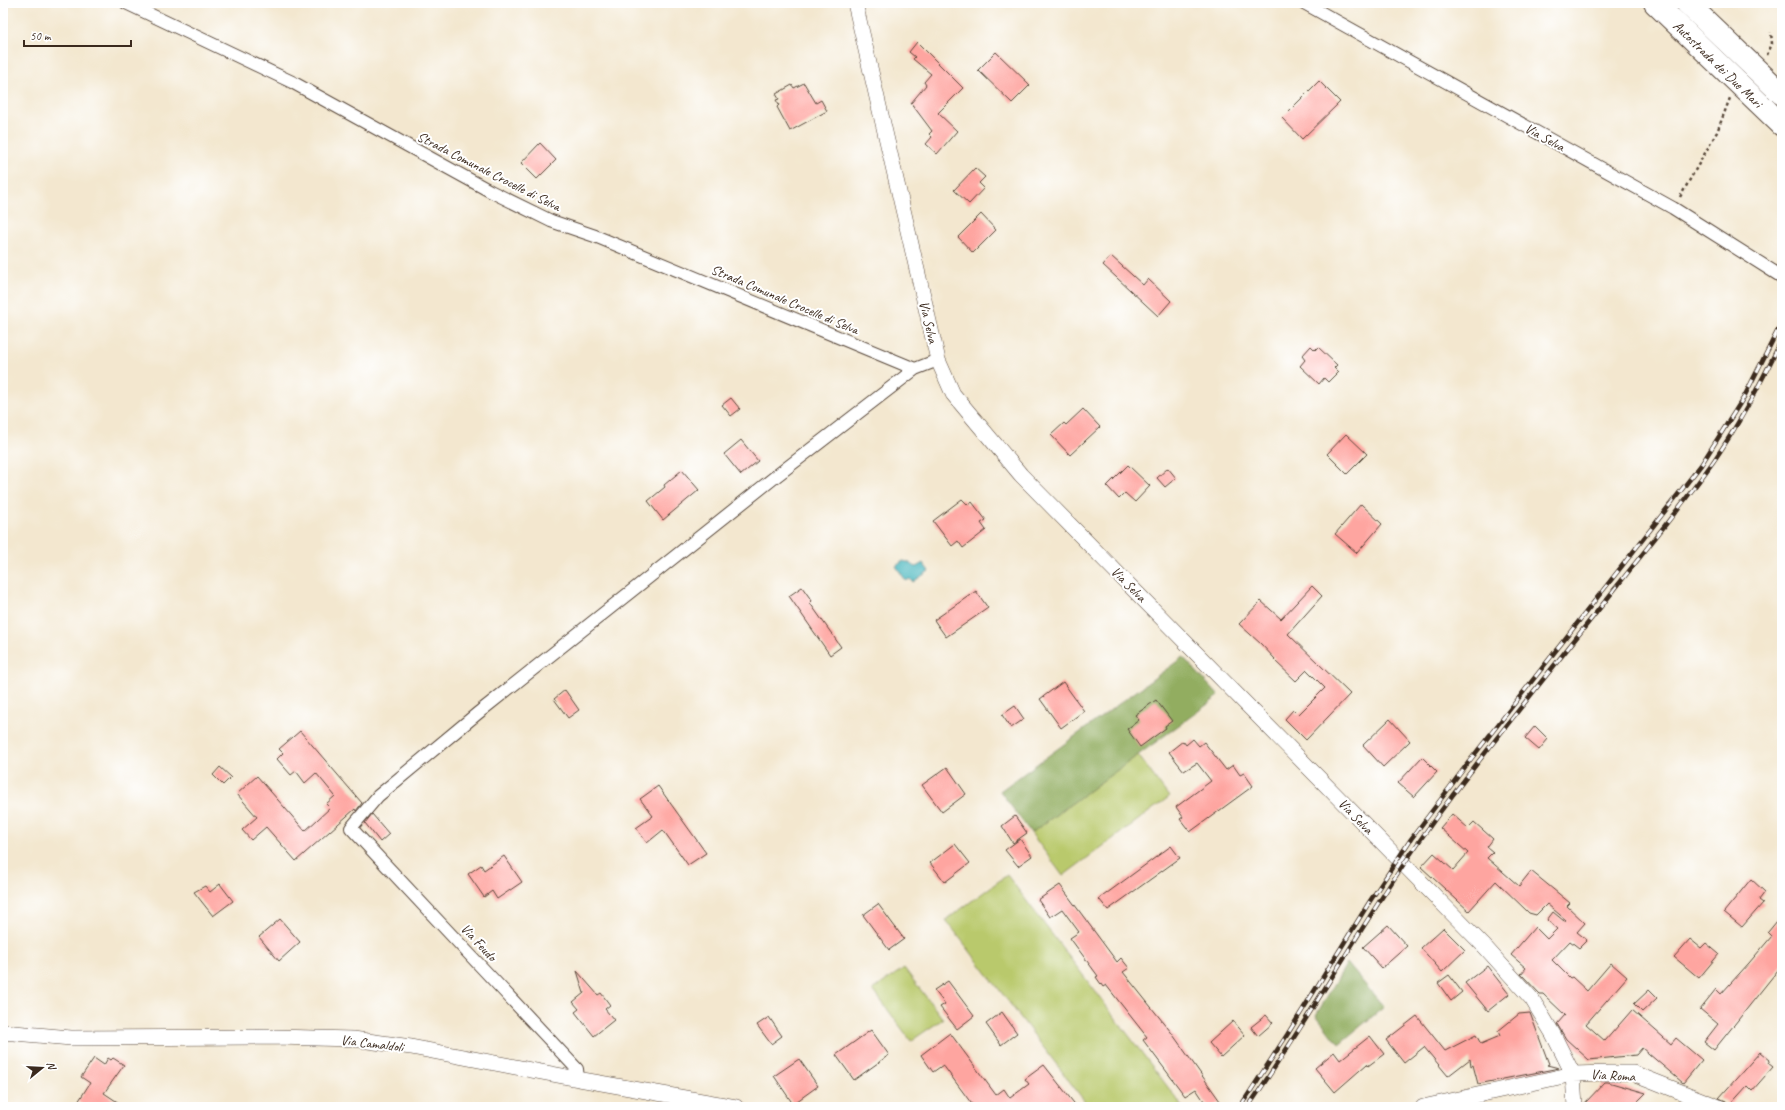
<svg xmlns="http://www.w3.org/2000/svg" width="1785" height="1110" viewBox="0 0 1785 1110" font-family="Caveat,sans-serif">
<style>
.green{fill:#b9c96c;stroke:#7a7a45}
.forest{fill:#92ad60;stroke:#666c3f}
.water{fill:#46b6bd;stroke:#40706e}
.building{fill:#fea5a0}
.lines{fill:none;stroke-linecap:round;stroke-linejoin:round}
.minor-casing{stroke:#574639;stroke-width:14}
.tertiary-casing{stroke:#574639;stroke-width:16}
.motorway-casing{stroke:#574639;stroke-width:24}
.path{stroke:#574639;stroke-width:2.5;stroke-dasharray:3 3;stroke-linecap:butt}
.minor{stroke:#fff;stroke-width:12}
.tertiary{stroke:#fff;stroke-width:15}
.motorway{stroke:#fff;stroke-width:22}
.rail-casing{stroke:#3b2a1e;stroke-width:4.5}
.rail{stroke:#fff;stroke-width:3;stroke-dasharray:9;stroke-linecap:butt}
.labels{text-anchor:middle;stroke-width:4;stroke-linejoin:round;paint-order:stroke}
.street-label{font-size:14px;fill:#3b2a1e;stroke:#fff}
</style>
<rect width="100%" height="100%" fill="#fff"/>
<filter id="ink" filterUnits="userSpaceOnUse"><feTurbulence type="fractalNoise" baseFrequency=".025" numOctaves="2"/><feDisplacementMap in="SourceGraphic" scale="8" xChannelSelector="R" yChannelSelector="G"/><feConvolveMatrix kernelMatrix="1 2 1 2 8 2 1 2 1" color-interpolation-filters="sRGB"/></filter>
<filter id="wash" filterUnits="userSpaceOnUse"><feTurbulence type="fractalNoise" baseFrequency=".012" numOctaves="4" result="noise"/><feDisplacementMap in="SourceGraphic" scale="16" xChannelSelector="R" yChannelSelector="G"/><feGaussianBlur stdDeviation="0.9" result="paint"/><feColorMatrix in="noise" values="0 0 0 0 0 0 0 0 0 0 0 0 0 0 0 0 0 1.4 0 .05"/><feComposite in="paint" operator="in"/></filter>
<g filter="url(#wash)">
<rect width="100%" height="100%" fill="#f3e7cf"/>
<!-- green -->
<path class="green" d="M 1138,755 L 1169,797 L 1063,876 L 1031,833 Z
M 1007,875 L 1183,1107 L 1089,1107 L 946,920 Z
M 904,968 L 943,1019 L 911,1041 L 873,990 Z"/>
<!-- forest -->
<path class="forest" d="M 1183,657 L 1219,696 L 1031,833 L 1000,791 Z
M 1347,963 L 1384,1007 L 1339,1044 L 1316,1015 Z"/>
<!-- water -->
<path class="water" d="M 903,561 L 908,562 L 916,567 L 923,563 L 929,571 L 913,582 L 910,579 L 906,581 L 896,566 Z"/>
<g id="blocks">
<!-- building -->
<path class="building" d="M 917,42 L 963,88 L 938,113 L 957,131 L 937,154 L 926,144 L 932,137 L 929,134 L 932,131 L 911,103 L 926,85 L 924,82 L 931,74 L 913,59 L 915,57 L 909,52 Z
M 996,52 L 1030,85 L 1012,103 L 978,70 Z
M 1319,81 L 1340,102 L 1302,139 L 1282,118 Z
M 804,83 L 816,103 L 821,100 L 827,111 L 790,131 L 777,107 L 779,105 L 776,100 L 779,99 L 776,94 L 792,85 L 794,88 Z
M 540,143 L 556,160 L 537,179 L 521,163 Z
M 975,168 L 985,177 L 979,183 L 984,188 L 969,204 L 954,190 Z
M 981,214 L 996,230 L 973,253 L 958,237 Z
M 1111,256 L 1143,285 L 1148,279 L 1171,301 L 1158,316 L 1103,265 Z
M 1311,346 L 1315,350 L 1318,347 L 1337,365 L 1334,368 L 1338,372 L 1328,382 L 1324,378 L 1319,384 L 1300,366 L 1305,360 L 1302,356 Z
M 731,398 L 740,409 L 731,416 L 722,405 Z
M 1083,409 L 1100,427 L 1070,455 L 1051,435 L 1064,423 L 1066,425 Z
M 1346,434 L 1367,454 L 1347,474 L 1327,454 Z
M 741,440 L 758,461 L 741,475 L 724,454 Z
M 1128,465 L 1150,486 L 1135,502 L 1125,493 L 1119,499 L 1107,486 Z
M 1168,468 L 1176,478 L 1165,487 L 1157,478 Z
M 682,470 L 699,490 L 663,520 L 648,501 L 665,487 L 664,485 Z
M 962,499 L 968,505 L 972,502 L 986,520 L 981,523 L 986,530 L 963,548 L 958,541 L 952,546 L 933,521 Z
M 1361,504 L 1382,524 L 1357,553 L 1335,534 Z
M 1312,586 L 1322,596 L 1288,634 L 1350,694 L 1306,740 L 1285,719 L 1293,710 L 1298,715 L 1325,688 L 1307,670 L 1296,681 L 1274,660 L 1275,659 L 1261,644 L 1239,624 L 1261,601 L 1281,619 Z
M 802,587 L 812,601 L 810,603 L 841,647 L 830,655 L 789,596 Z
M 976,591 L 988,608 L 946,637 L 934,620 Z
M 1063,682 L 1084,711 L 1061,728 L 1040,699 Z
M 565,690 L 579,710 L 568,718 L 554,699 Z
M 1156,700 L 1172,721 L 1165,726 L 1166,728 L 1140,747 L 1127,729 L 1139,720 L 1135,715 Z
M 1015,706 L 1024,719 L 1011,728 L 1002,715 Z
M 1390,719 L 1410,741 L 1383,767 L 1363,745 Z
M 1535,726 L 1548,739 L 1539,750 L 1525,738 Z
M 300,731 L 362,803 L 356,811 L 355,809 L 296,861 L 266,827 L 251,840 L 242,830 L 257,817 L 237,794 L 257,776 L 305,831 L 330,808 L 326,804 L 335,796 L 316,773 L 305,783 L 296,771 L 291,775 L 277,759 L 283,753 L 279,749 Z
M 1193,739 L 1199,746 L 1204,742 L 1226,770 L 1233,765 L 1240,775 L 1244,773 L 1253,786 L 1190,832 L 1180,819 L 1183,817 L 1176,807 L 1211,781 L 1197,763 L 1184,771 L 1169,752 L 1183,741 L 1186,745 Z
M 1422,757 L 1437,772 L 1414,797 L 1398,783 Z
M 220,767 L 231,777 L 223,785 L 213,775 Z
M 947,767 L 966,794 L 942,812 L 922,785 Z
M 658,786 L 706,853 L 688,865 L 663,830 L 647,843 L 636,828 L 653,816 L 640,799 Z
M 372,814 L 389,834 L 380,842 L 365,823 Z
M 1452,814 L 1468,828 L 1474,822 L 1493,839 L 1487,847 L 1493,852 L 1487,858 L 1519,886 L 1531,871 L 1570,903 L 1567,906 L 1585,923 L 1577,932 L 1587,940 L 1579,948 L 1570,941 L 1552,960 L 1570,978 L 1572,977 L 1587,991 L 1611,963 L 1627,977 L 1586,1024 L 1605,1041 L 1632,1010 L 1671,1044 L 1676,1038 L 1702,1060 L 1683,1083 L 1642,1048 L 1636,1055 L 1589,1060 L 1566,1039 L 1557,1024 L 1565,1015 L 1543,994 L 1540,994 L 1521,974 L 1526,968 L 1511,955 L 1535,927 L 1547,939 L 1557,929 L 1547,920 L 1553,912 L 1564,921 L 1566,920 L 1547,904 L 1536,915 L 1529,913 L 1496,881 L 1469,911 L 1421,867 L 1434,853 L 1453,870 L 1468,853 L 1440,828 Z
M 1015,816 L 1027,833 L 1013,843 L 1002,826 Z
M 1020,839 L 1032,856 L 1018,866 L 1005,850 Z
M 955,844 L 970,863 L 945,882 L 930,863 Z
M 1171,846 L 1180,858 L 1108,910 L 1099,899 Z
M 504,856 L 522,882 L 497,899 L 492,891 L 484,897 L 468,874 L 481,865 L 484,870 Z
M 1751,879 L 1765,892 L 1759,900 L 1763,903 L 1742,927 L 1724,912 Z
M 220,884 L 233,901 L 213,916 L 194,892 L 205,886 L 210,892 Z
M 1060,885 L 1117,962 L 1121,958 L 1129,968 L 1123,972 L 1171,1032 L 1220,1101 L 1212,1107 L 1208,1107 L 1196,1089 L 1185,1096 L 1143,1040 L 1147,1037 L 1106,985 L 1103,987 L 1096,977 L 1098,976 L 1070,938 L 1079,932 L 1062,909 L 1050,917 L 1038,900 Z
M 878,904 L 904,939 L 889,950 L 863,915 Z
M 1782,915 L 1782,965 L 1714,1050 L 1704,1042 L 1718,1024 L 1700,1009 L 1716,989 L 1721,994 L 1749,963 L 1772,936 L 1768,932 Z
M 280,919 L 300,942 L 279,961 L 259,937 Z
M 1388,925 L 1407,946 L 1382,968 L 1363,947 Z
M 1443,928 L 1465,950 L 1442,972 L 1421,948 Z
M 1690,939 L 1701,948 L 1706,943 L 1719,954 L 1699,978 L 1674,957 Z
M 1487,966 L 1509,994 L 1488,1011 L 1465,983 Z
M 577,971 L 598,995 L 601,993 L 610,1005 L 605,1009 L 614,1020 L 594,1036 L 575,1012 L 579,1009 L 573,1002 L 584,993 Z
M 1449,975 L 1462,992 L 1451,1001 L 1438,983 Z
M 948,981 L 974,1016 L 957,1029 L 940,1007 L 945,1004 L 934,990 Z
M 1649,990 L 1657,998 L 1642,1012 L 1634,1004 Z
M 1002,1012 L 1017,1033 L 1001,1045 L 986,1024 Z
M 1530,1013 L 1549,1064 L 1547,1065 L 1559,1068 L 1478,1084 L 1473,1065 L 1471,1066 L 1470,1059 L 1448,1076 L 1424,1047 L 1404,1063 L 1386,1040 L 1417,1016 L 1445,1051 L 1476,1035 L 1481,1044 L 1500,1036 L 1498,1031 L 1519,1014 Z
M 1266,1015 L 1273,1023 L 1258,1036 L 1251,1027 Z
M 769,1017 L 782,1036 L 771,1044 L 757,1025 Z
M 1233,1021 L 1245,1035 L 1221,1057 L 1209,1043 Z
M 871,1030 L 889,1055 L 854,1080 L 836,1055 Z
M 950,1033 L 996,1095 L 1004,1089 L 1010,1098 L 1029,1084 L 1025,1079 L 1044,1065 L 1077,1107 L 974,1107 L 943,1065 L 933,1072 L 921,1055 Z
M 1370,1036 L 1384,1054 L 1368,1066 L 1367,1064 L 1335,1092 L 1315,1068 L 1334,1052 L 1340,1060 Z
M 1760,1052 L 1770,1060 L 1768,1063 L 1773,1067 L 1752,1091 L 1747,1086 L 1728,1107 L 1726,1101 L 1719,1098 Z
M 94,1058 L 104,1065 L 108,1058 L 111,1060 L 113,1058 L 124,1065 L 104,1093 L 125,1107 L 87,1107 L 78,1102 L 90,1083 L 81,1077 Z
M 799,1059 L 818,1086 L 793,1104 L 774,1076 Z
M 1605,1082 L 1608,1082 L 1646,1093 L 1632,1107 L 1584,1107 L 1584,1104 Z"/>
</g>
</g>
<g filter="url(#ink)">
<use href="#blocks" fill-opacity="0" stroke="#574639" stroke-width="1"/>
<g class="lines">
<defs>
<path id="minor" d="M 126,3 L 292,82 L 490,191 L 551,221 L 595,236 L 915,369 L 938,360
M 1304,3 L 1673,208 L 1782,277
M 578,1079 L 577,1069 L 351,828 L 378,796 L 478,713 L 775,477 L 915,369"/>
<path id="tertiary" d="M 855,3 L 938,360 L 953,394 L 1021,475 L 1485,947 L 1532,999 L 1553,1034 L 1573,1074 L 1575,1107
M 3,1032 L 71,1038 L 276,1037 L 353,1039 L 411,1047 L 578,1079 L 736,1107
M 1423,1107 L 1573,1074 L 1609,1073 L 1633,1073 L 1719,1107"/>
<path id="motorway" d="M 1655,3 L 1782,125
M 1687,3 L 1782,94"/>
</defs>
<!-- minor casing -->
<use href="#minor" class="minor-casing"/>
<!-- tertiary casing -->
<use href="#tertiary" class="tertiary-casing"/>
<!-- motorway casing -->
<use href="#motorway" class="motorway-casing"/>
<!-- path -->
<path class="path" d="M 1767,55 L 1772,44 L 1771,32
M 1680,197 L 1717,132 L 1730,98"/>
<!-- minor -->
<use href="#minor" class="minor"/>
<!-- tertiary -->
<use href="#tertiary" class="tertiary"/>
<!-- motorway -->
<use href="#motorway" class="motorway"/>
<defs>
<path id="rail" d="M 1240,1107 L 1287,1035 L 1370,901 L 1411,839 L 1471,759 L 1701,465 L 1744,397 L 1782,322
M 1248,1107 C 1319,1005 1377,895 1452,796 C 1506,725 1563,655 1618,585 C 1650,544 1683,504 1713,462 C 1740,423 1762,381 1782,339"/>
</defs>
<!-- rail casing -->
<use href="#rail" class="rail-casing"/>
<!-- rail -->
<use href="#rail" class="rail"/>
</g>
</g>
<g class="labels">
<!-- street labels -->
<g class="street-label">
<text transform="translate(1718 64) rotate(44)" y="5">Autostrada dei Due Mari</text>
<text transform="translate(1545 137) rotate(29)" y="5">Via Selva</text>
<text transform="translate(489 171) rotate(27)" y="5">Strada Comunale Crocelle di Selva</text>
<text transform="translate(785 299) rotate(23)" y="5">Strada Comunale Crocelle di Selva</text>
<text transform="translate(929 322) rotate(77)" y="5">Via Selva</text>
<text transform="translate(1129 584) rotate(45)" y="5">Via Selva</text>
<text transform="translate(1356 816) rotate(46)" y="5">Via Selva</text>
<text transform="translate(479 942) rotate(47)" y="5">Via Feudo</text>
<text transform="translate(372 1043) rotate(7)" y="5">Via Camaldoli</text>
<text transform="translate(1613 1075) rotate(3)" y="5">Via Roma</text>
</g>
</g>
<!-- margin -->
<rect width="1785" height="1110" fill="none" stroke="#fff" stroke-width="16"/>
<!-- north arrow -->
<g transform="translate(42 1068) rotate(72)" stroke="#ffffff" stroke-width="3" paint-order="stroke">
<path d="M0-3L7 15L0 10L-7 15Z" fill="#3b2a1e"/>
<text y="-6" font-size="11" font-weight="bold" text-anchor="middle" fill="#3b2a1e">N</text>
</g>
<!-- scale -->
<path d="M24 40v6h107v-6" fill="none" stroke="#3b2a1e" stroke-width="2"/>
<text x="30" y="40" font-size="12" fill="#3b2a1e" stroke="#ffffff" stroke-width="3" paint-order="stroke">50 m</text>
</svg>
